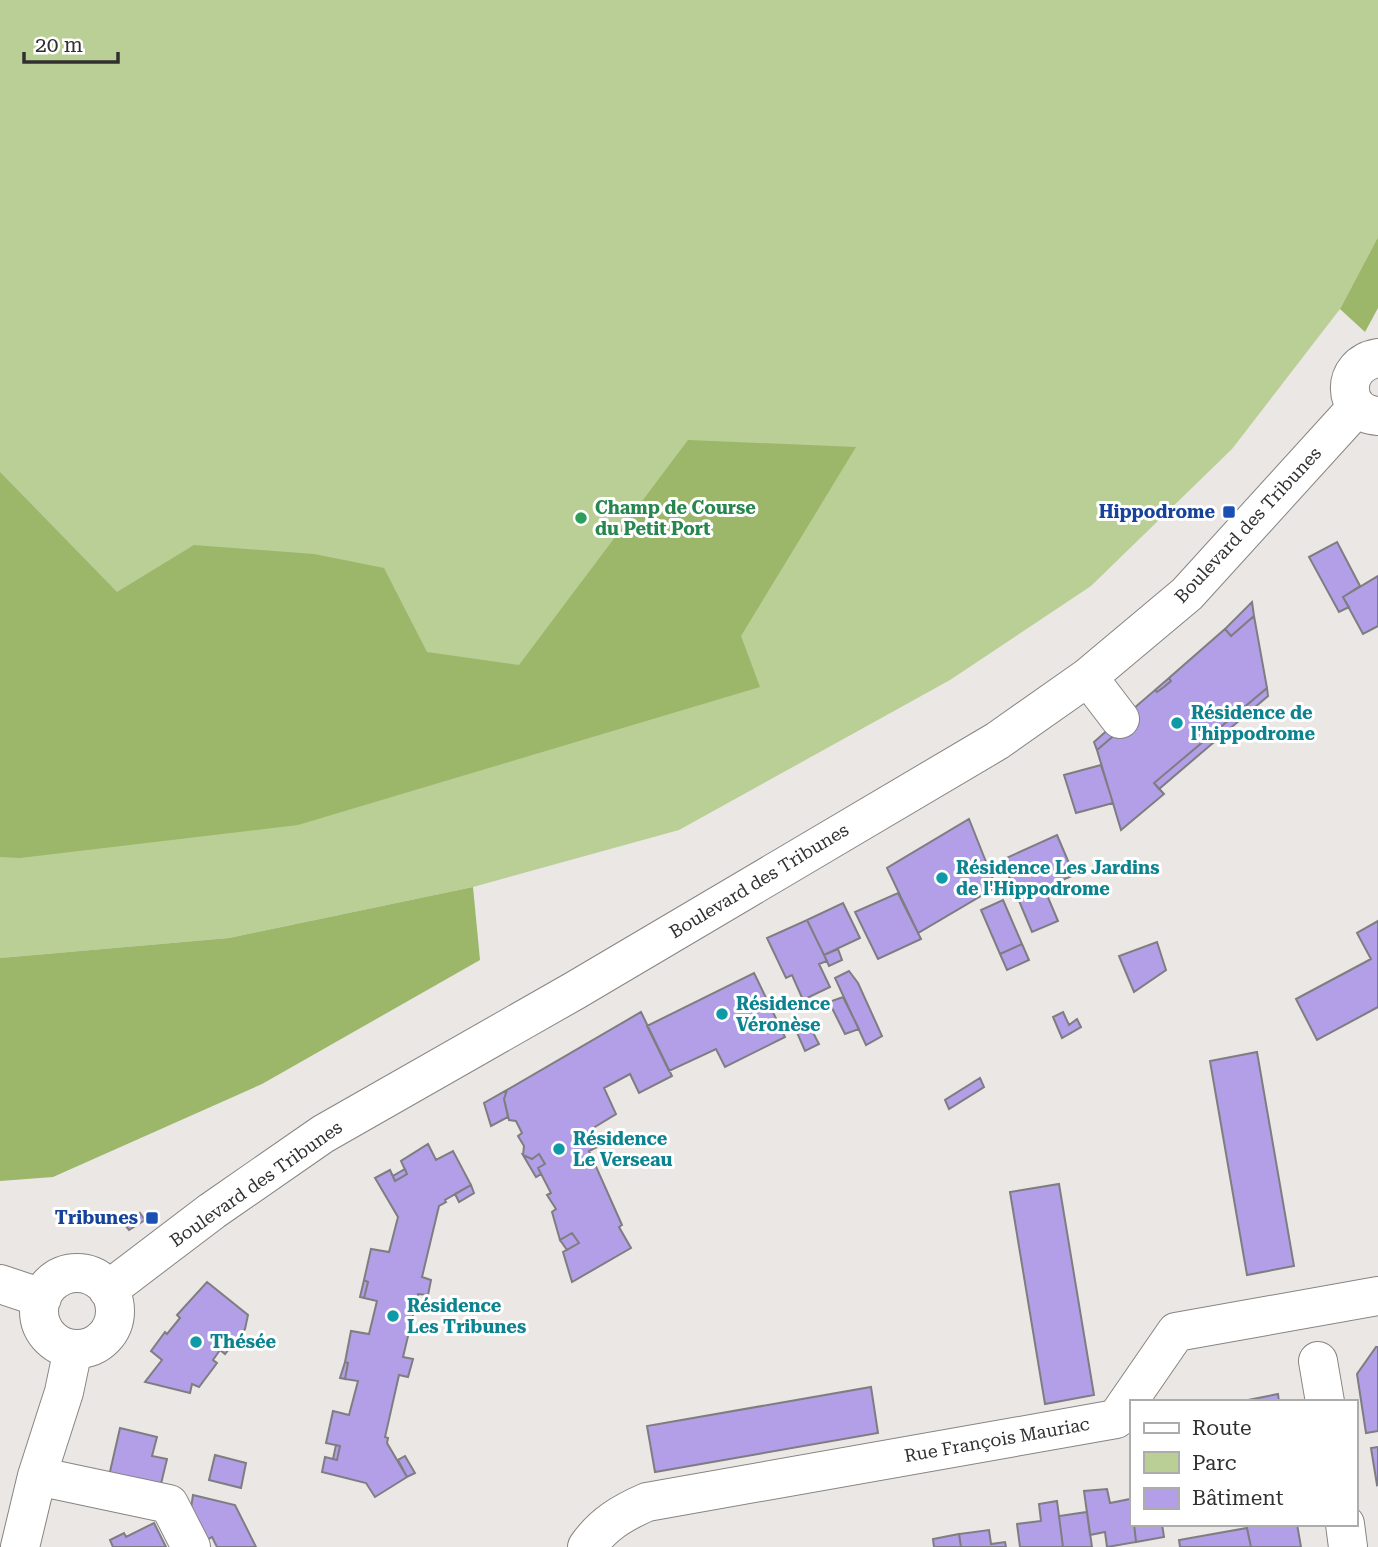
<svg xmlns="http://www.w3.org/2000/svg" width="1378" height="1547" viewBox="0 0 1378 1547" font-family="'Roboto Serif',serif">
<style>
.green{fill:#bacf95}
.forest{fill:#9cb66a}
.building{fill:#b39fe7;stroke:#7e7d81;stroke-width:2}
.lines{fill:none;stroke-linecap:round;stroke-linejoin:round}
.minor-casing{stroke:#878481;stroke-width:40}
.minor{stroke:#fff;stroke-width:38}
.transit-dot{fill:#1a4fb4;stroke:#fff;stroke-width:2.5}
.leisure-dot{fill:#2e9e5b;stroke:#fff;stroke-width:2.5}
.culture-dot{fill:#0f9aa8;stroke:#fff;stroke-width:2.5}
.labels{text-anchor:middle;stroke-width:6;stroke-linejoin:round;paint-order:stroke}
.leisure-label{font-size:18px;font-weight:bold;fill:#27864d;stroke:#fff;text-anchor:start}
.transit-label{font-size:18px;font-weight:bold;fill:#164399;stroke:#fff;text-anchor:end}
.street-label{font-size:18px;fill:#31302f;stroke:#fff}
.culture-label{font-size:18px;font-weight:bold;fill:#0d838f;stroke:#fff;text-anchor:start}
</style>
<rect width="100%" height="100%" fill="#eae7e4"/>
<!-- green -->
<path class="green" d="M 0,0 L 1378,0 L 1378,237 L 1340,309 L 1232,449 L 1091,586 L 950,680 L 679,830 L 473,887 L 229,938 L 0,958 Z"/>
<!-- forest -->
<path class="forest" d="M 1378,237 L 1378,308 L 1365,332 L 1340,309 Z
M 688,440 L 856,447 L 741,636 L 760,687 L 298,825 L 20,858 L 0,857 L 0,472 L 117,592 L 194,545 L 314,554 L 384,568 L 427,652 L 519,665 Z
M 473,887 L 480,960 L 262,1084 L 53,1177 L 0,1181 L 0,958 L 229,938 Z"/>
<!-- building -->
<path class="building" d="M 1337,542 L 1360,586 L 1343,597 L 1349,607 L 1339,612 L 1309,557 Z
M 1378,576 L 1378,626 L 1363,634 L 1343,597 Z
M 1252,602 L 1254,616 L 1231,636 L 1225,629 Z
M 1254,616 L 1267,688 L 1154,783 L 1164,794 L 1121,830 L 1097,750 L 1131,721 L 1126,715 L 1155,690 L 1157,692 L 1164,687 L 1171,681 L 1169,678 L 1225,629 L 1231,636 Z
M 1169,678 L 1171,681 L 1164,687 L 1157,692 L 1155,690 Z
M 1267,688 L 1268,696 L 1159,789 L 1154,783 Z
M 1120,719 L 1125,726 L 1097,750 L 1094,742 Z
M 1101,765 L 1113,803 L 1076,813 L 1064,775 Z
M 969,819 L 996,887 L 918,933 L 887,868 Z
M 1057,835 L 1074,875 L 1044,888 L 1058,921 L 1032,932 L 1002,860 Z
M 898,893 L 921,939 L 878,959 L 855,912 Z
M 1003,900 L 1022,944 L 1000,954 L 981,910 Z
M 843,903 L 860,938 L 824,955 L 807,920 Z
M 807,920 L 827,961 L 819,964 L 830,987 L 803,1000 L 792,975 L 786,978 L 767,938 Z
M 1378,921 L 1378,1007 L 1317,1040 L 1296,999 L 1371,959 L 1357,933 Z
M 1157,942 L 1166,970 L 1134,992 L 1119,956 Z
M 1022,944 L 1029,960 L 1007,970 L 1000,954 Z
M 838,949 L 842,960 L 829,966 L 824,955 Z
M 849,971 L 858,983 L 882,1036 L 866,1045 L 835,978 Z
M 754,973 L 785,1037 L 725,1067 L 716,1049 L 669,1071 L 647,1026 Z
M 843,997 L 859,1029 L 845,1034 L 829,1002 Z
M 641,1012 L 672,1076 L 639,1093 L 630,1074 L 604,1088 L 616,1114 L 590,1130 L 599,1146 L 589,1151 L 622,1225 L 619,1227 L 631,1248 L 572,1282 L 563,1252 L 579,1243 L 572,1233 L 560,1240 L 552,1212 L 556,1209 L 547,1195 L 551,1193 L 538,1168 L 545,1164 L 539,1154 L 532,1159 L 523,1155 L 524,1146 L 518,1136 L 522,1133 L 516,1121 L 509,1120 L 504,1099 L 507,1090 Z
M 1063,1012 L 1069,1025 L 1077,1019 L 1081,1027 L 1062,1038 L 1053,1017 Z
M 807,1021 L 819,1044 L 805,1051 L 795,1028 Z
M 1257,1052 L 1294,1266 L 1247,1275 L 1210,1061 Z
M 980,1078 L 984,1087 L 949,1109 L 945,1100 Z
M 507,1090 L 504,1099 L 508,1117 L 491,1126 L 484,1103 Z
M 428,1144 L 436,1160 L 453,1151 L 471,1185 L 445,1200 L 446,1202 L 439,1206 L 422,1277 L 431,1280 L 428,1295 L 418,1294 L 403,1357 L 413,1359 L 408,1377 L 399,1375 L 385,1437 L 388,1438 L 387,1443 L 407,1477 L 375,1497 L 366,1483 L 322,1472 L 325,1457 L 337,1460 L 340,1446 L 326,1443 L 333,1411 L 349,1415 L 358,1381 L 345,1379 L 348,1363 L 345,1362 L 351,1331 L 369,1334 L 377,1301 L 364,1298 L 368,1282 L 364,1280 L 371,1249 L 389,1252 L 398,1217 L 375,1178 L 390,1170 L 395,1181 L 407,1174 L 401,1161 Z
M 539,1154 L 545,1164 L 538,1168 L 541,1174 L 536,1177 L 523,1155 L 532,1159 Z
M 405,1169 L 407,1174 L 395,1181 L 393,1176 Z
M 1059,1184 L 1094,1395 L 1045,1404 L 1010,1192 Z
M 471,1185 L 474,1193 L 459,1202 L 455,1194 Z
M 140,1213 L 145,1220 L 129,1230 L 124,1224 Z
M 572,1233 L 579,1243 L 567,1250 L 560,1240 Z
M 364,1280 L 368,1282 L 364,1298 L 360,1297 Z
M 207,1282 L 248,1315 L 245,1329 L 225,1354 L 220,1350 L 213,1360 L 217,1363 L 199,1387 L 192,1384 L 190,1393 L 145,1382 L 162,1360 L 151,1351 L 165,1332 L 167,1334 L 180,1318 L 177,1315 Z
M 1376,1347 L 1378,1347 L 1378,1431 L 1366,1433 L 1357,1374 Z
M 345,1362 L 348,1363 L 345,1379 L 340,1378 Z
M 871,1387 L 878,1433 L 655,1472 L 647,1426 Z
M 1278,1394 L 1279,1402 L 1238,1402 Z
M 120,1428 L 157,1437 L 152,1456 L 167,1459 L 160,1488 L 109,1476 Z
M 336,1445 L 340,1446 L 337,1460 L 333,1459 Z
M 1378,1447 L 1378,1484 L 1377,1485 L 1371,1448 Z
M 215,1455 L 246,1463 L 241,1488 L 209,1480 Z
M 405,1456 L 415,1473 L 407,1477 L 398,1460 Z
M 1107,1489 L 1110,1503 L 1130,1499 L 1131,1524 L 1134,1524 L 1136,1542 L 1107,1547 L 1105,1532 L 1090,1535 L 1084,1491 Z
M 193,1495 L 235,1505 L 256,1547 L 217,1547 L 212,1537 L 207,1540 L 191,1508 Z
M 1057,1501 L 1063,1547 L 1020,1547 L 1017,1524 L 1041,1521 L 1039,1504 Z
M 1087,1512 L 1092,1547 L 1063,1547 L 1059,1516 Z
M 154,1523 L 166,1547 L 113,1547 L 110,1540 L 124,1533 L 126,1537 Z
M 1134,1524 L 1162,1524 L 1164,1537 L 1136,1542 Z
M 1246,1524 L 1297,1524 L 1301,1547 L 1251,1547 Z
M 1247,1528 L 1251,1547 L 1180,1547 L 1179,1540 Z
M 989,1530 L 991,1544 L 1005,1542 L 1006,1547 L 961,1547 L 959,1534 Z
M 959,1534 L 961,1547 L 934,1547 L 933,1539 Z"/>
<g class="lines">
<defs>
<path id="minor" d="M 1378,358 C 1340,364 1341,414 1378,416
M 1088,677 L 1120,719
M39 1311a38 38 0 1 1 76 0a38 38 0 1 1-76 0Z
M 0,1284 L 42,1298
M 108,1290 L 212,1211 L 323,1134 L 574,991 L 997,741 L 1088,677 L 1187,594 L 1357,407
M 1318,1361 L 1325,1402
M 37,1476 L 169,1504 L 191,1547
M 1345,1524 L 1348,1547
M 20,1547 L 37,1476 L 64,1392 L 73,1349
M 587,1547 C 603,1524 622,1513 647,1502 L 1116,1419 L 1176,1332 L 1378,1296"/>
</defs>
<!-- minor casing -->
<use href="#minor" class="minor-casing"/>
<!-- minor -->
<use href="#minor" class="minor"/>
</g>
<!-- markers -->
<g class="transit-dot">
<rect x="1222" y="505" width="14" height="14" rx="3.5"/>
<rect x="145" y="1211" width="14" height="14" rx="3.5"/>
</g>
<circle class="leisure-dot" cx="581" cy="518" r="7"/>
<g class="culture-dot">
<circle cx="1177" cy="723" r="7"/>
<circle cx="942" cy="878" r="7"/>
<circle cx="722" cy="1014" r="7"/>
<circle cx="559" cy="1149" r="7"/>
<circle cx="393" cy="1316" r="7"/>
<circle cx="196" cy="1342" r="7"/>
</g>
<g class="labels">
<!-- leisure labels -->
<g class="leisure-label">
<text x="595" y="514">Champ de Course<tspan x="595" dy="21">du Petit Port</tspan></text>
</g>
<!-- transit labels -->
<g class="transit-label">
<text x="1215" y="518">Hippodrome</text>
<text x="138" y="1224">Tribunes</text>
</g>
<!-- street labels -->
<g class="street-label">
<text transform="translate(1248 525) rotate(-47)" y="6">Boulevard des Tribunes</text>
<text transform="translate(759 881) rotate(-31)" y="6">Boulevard des Tribunes</text>
<text transform="translate(256 1184) rotate(-35)" y="6">Boulevard des Tribunes</text>
<text transform="translate(997 1440) rotate(-10)" y="6">Rue François Mauriac</text>
</g>
<!-- culture labels -->
<g class="culture-label">
<text x="1191" y="719">Résidence de<tspan x="1191" dy="21">l'hippodrome</tspan></text>
<text x="956" y="874">Résidence Les Jardins<tspan x="956" dy="21">de l'Hippodrome</tspan></text>
<text x="736" y="1010">Résidence<tspan x="736" dy="21">Véronèse</tspan></text>
<text x="573" y="1145">Résidence<tspan x="573" dy="21">Le Verseau</tspan></text>
<text x="407" y="1312">Résidence<tspan x="407" dy="21">Les Tribunes</tspan></text>
<text x="210" y="1348">Thésée</text>
</g>
</g>
<!-- legend -->
<rect x="1130" y="1400" width="228" height="126" fill="#ffffff" stroke="#adacac" stroke-width="2"/>
<rect x="1144" y="1423" width="35" height="10" fill="#ffffff" stroke="#adacac" stroke-width="2"/>
<text x="1192" y="1435" font-size="21" fill="#31302f">Route</text>
<rect x="1144" y="1452" width="35" height="21" fill="#bacf95" stroke="#adacac" stroke-width="2"/>
<text x="1192" y="1470" font-size="21" fill="#31302f">Parc</text>
<rect x="1144" y="1488" width="35" height="21" fill="#b39fe7" stroke="#adacac" stroke-width="2"/>
<text x="1192" y="1505" font-size="21" fill="#31302f">Bâtiment</text>
<!-- scale -->
<path d="M24 52v10h94v-10" fill="none" stroke="#31302f" stroke-width="3.5"/>
<text x="35" y="52" font-size="21" fill="#31302f" stroke="#ffffff" stroke-width="5" paint-order="stroke">20 m</text>
</svg>
